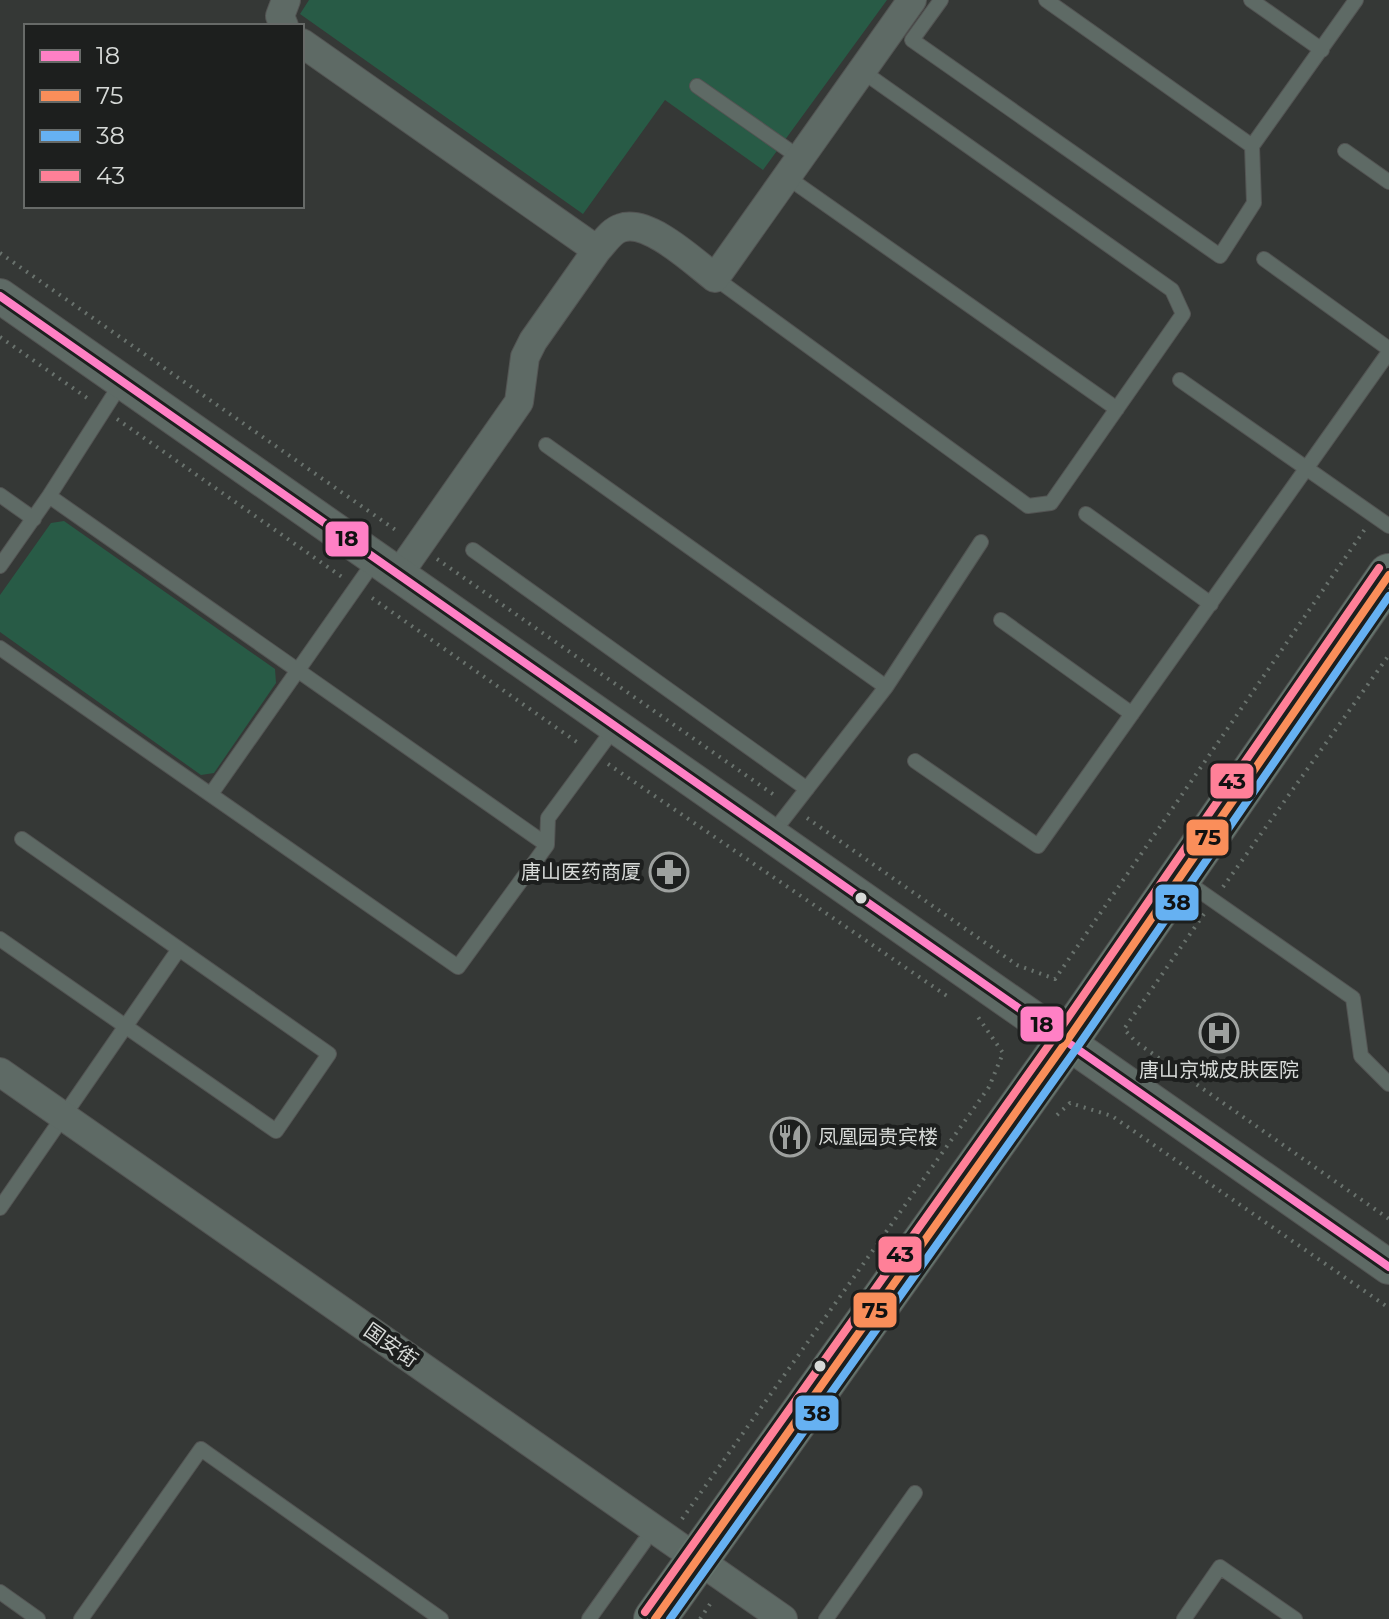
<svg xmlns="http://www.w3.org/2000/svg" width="1389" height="1619" viewBox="0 0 1389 1619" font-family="Montserrat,'Noto Sans SC',sans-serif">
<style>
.green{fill:#285b46}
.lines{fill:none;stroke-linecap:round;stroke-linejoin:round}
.service-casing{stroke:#535453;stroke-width:16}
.minor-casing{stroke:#535453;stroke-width:30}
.tertiary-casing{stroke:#535453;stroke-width:36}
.primary-casing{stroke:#535453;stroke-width:44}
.path{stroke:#69726d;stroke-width:4;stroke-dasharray:2 6;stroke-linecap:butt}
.service{stroke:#5e6a65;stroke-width:14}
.minor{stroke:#5e6a65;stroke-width:28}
.tertiary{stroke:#5e6a65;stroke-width:34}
.primary{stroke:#63736c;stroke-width:42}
.bus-1-casing{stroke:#1d1f1e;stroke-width:14}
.bus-2-casing{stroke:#1d1f1e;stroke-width:14}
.bus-3-casing{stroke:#1d1f1e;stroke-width:14}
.bus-4-casing{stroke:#1d1f1e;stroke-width:14}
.bus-1{stroke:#ff80c5;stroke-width:8}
.bus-2{stroke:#fa8e5a;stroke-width:8}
.bus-3{stroke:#66b1f2;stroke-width:8}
.bus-4{stroke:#ff8098;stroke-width:8}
.bus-dot{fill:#d7dad8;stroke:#1d1f1e;stroke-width:3}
.labels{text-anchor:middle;stroke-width:8;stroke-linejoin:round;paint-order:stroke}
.poi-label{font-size:20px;fill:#d7dad8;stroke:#1d1f1e;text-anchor:end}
.street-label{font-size:20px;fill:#d7dad8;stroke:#1d1f1e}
.line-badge{stroke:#1d1f1e;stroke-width:3}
.pale-badge-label{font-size:22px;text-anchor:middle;font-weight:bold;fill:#111}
</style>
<rect width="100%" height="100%" fill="#353836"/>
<!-- green -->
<path class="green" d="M 309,0 L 887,0 L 763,170 L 665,100 L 583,214 L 300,14 Z
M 64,521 L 275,669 L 276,683 L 214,773 L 201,775 L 0,632 L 0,595 L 51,523 Z"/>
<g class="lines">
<defs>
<path id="service" d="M 941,0 L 912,40 L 1220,256 L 1254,203 L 1252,146 L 1356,0
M 1046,0 L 1252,146
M 1251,0 L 1322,50
M 697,86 L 800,158
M 1345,151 L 1389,182
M 787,177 L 1117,409
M 1264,259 L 1389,349
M 715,278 L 1028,506 L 1051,503 L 1183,314 L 1172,290 L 862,71
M 1180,380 L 1389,526
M 546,445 L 886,687
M 0,495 L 34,519
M 49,496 L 547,845
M 1086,514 L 1211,604
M 473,550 L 807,789
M 0,566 L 49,496 L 122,382
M 1001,620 L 1132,714
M 0,648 L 458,967 L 547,845 L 548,818 L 615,727
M 915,761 L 1038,846 L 1389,352
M 211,794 L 376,559
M 771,835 L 886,687 L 981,542
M 1184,880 L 1353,998 L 1361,1056 L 1389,1084
M 0,939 L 276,1131 L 329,1054 L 22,839
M 0,1208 L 179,949
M 0,1592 L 38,1619
M 81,1619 L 201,1449 L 441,1619
M 589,1619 L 644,1542
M 826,1619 L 915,1493
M 1184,1619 L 1220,1567 L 1295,1619"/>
<path id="minor" d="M 284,26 L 280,16 L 286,0
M 302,43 L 597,250 L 533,341 L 525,357 L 519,402 L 398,575
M 597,250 C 604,243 611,231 621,228 C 648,218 694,262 715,278 L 912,0
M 0,1072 L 783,1619"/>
<path id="tertiary" d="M 0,296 L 1389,1267"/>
<path id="primary" d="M 655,1619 L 1066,1042 L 1389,575"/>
</defs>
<!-- service casing -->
<use href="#service" class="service-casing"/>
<!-- minor casing -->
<use href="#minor" class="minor-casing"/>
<!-- tertiary casing -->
<use href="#tertiary" class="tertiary-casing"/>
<!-- primary casing -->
<use href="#primary" class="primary-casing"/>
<!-- path -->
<path class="path" d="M 0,253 L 397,531
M 0,337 L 90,400
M 117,419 L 342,577
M 437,559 L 777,797
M 372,598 L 581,745
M 608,764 L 947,996
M 807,818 L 1017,965 L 1055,979 L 1365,529
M 1223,887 L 1389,655
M 1204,914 L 1124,1029 L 1136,1042 L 1389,1219
M 1057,1115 L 1070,1103 L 1112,1116 L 1389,1308
M 682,1519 L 989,1087 L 1003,1053 L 978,1017
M 700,1619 L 712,1601"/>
<!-- service -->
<use href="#service" class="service"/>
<!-- minor -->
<use href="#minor" class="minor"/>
<!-- tertiary -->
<use href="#tertiary" class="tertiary"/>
<!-- primary -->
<use href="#primary" class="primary"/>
<defs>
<path id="bus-1" d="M 0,296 L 1389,1267"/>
<path id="bus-2" d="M 655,1619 L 1066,1042 L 1389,575"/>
<path id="bus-3" d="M 670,1619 L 1076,1049 L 1389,596"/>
<path id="bus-4" d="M 645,1612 L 1056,1035 L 1379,568"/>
</defs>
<!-- bus-1 casing -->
<use href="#bus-1" class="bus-1-casing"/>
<!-- bus-2 casing -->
<use href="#bus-2" class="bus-2-casing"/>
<!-- bus-3 casing -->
<use href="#bus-3" class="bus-3-casing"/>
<!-- bus-4 casing -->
<use href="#bus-4" class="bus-4-casing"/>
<!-- bus-1 -->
<use href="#bus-1" class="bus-1"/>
<!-- bus-2 -->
<use href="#bus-2" class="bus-2"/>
<!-- bus-3 -->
<use href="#bus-3" class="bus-3"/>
<!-- bus-4 -->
<use href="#bus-4" class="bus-4"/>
</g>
<!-- icons -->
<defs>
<symbol id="pharmacy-ring" viewBox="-11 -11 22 22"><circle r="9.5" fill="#1d1f1e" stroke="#9ea19f" stroke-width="1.5"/><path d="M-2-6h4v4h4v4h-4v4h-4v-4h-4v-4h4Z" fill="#9ea19f"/></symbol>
<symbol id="hospital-ring" viewBox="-11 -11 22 22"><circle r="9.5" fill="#1d1f1e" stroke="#9ea19f" stroke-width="1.5"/><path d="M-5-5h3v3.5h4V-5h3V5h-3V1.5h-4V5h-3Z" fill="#9ea19f"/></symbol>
<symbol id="restaurant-ring" viewBox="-11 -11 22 22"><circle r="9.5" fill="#1d1f1e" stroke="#9ea19f" stroke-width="1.5"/><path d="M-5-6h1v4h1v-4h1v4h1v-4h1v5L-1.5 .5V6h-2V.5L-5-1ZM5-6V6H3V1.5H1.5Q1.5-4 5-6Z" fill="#9ea19f"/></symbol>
</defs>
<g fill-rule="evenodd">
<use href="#pharmacy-ring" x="647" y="850" width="44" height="44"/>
<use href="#hospital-ring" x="1197" y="1011" width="44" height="44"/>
<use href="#restaurant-ring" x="768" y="1115" width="44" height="44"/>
</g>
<!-- markers -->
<g class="bus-dot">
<circle cx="861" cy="898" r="7"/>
<circle cx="820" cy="1366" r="7"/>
</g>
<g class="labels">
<!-- poi labels -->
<g class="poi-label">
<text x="641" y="879">唐山医药商厦</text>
<text x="1219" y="1077" text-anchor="middle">唐山京城皮肤医院</text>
<text x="818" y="1144" text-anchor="start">凤凰园贵宾楼</text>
</g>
<!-- street labels -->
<g class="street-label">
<text transform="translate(391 1345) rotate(35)" y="7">国安街</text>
</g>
</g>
<g class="line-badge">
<rect x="324" y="520" width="46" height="38" rx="8" fill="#ff80c5"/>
<rect x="1209" y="762" width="46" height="38" rx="8" fill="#ff8098"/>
<rect x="1185" y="818" width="45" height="39" rx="8" fill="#fa8e5a"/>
<rect x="1154" y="883" width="46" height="39" rx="8" fill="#66b1f2"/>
<rect x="1019" y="1005" width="46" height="38" rx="8" fill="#ff80c5"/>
<rect x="877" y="1235" width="46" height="39" rx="8" fill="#ff8098"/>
<rect x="852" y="1291" width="46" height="38" rx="8" fill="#fa8e5a"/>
<rect x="794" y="1394" width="46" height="38" rx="8" fill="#66b1f2"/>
</g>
<g class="pale-badge-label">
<text x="347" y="546">18</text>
<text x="1232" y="789">43</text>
<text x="1208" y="845">75</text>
<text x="1177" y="910">38</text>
<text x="1042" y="1032">18</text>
<text x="900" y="1262">43</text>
<text x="875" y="1318">75</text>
<text x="817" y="1421">38</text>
</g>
<!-- legend -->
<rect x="24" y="24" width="280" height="184" fill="#1d1f1e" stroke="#676a68" stroke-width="2"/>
<rect x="40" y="50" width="40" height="12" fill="#ff80c5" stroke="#676a68" stroke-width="2"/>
<text x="96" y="64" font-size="24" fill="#d7dad8">18</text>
<rect x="40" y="90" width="40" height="12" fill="#fa8e5a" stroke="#676a68" stroke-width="2"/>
<text x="96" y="104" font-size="24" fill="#d7dad8">75</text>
<rect x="40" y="130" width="40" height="12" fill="#66b1f2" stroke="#676a68" stroke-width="2"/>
<text x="96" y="144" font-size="24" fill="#d7dad8">38</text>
<rect x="40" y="170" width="40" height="12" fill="#ff8098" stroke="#676a68" stroke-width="2"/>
<text x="96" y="184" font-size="24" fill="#d7dad8">43</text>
</svg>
